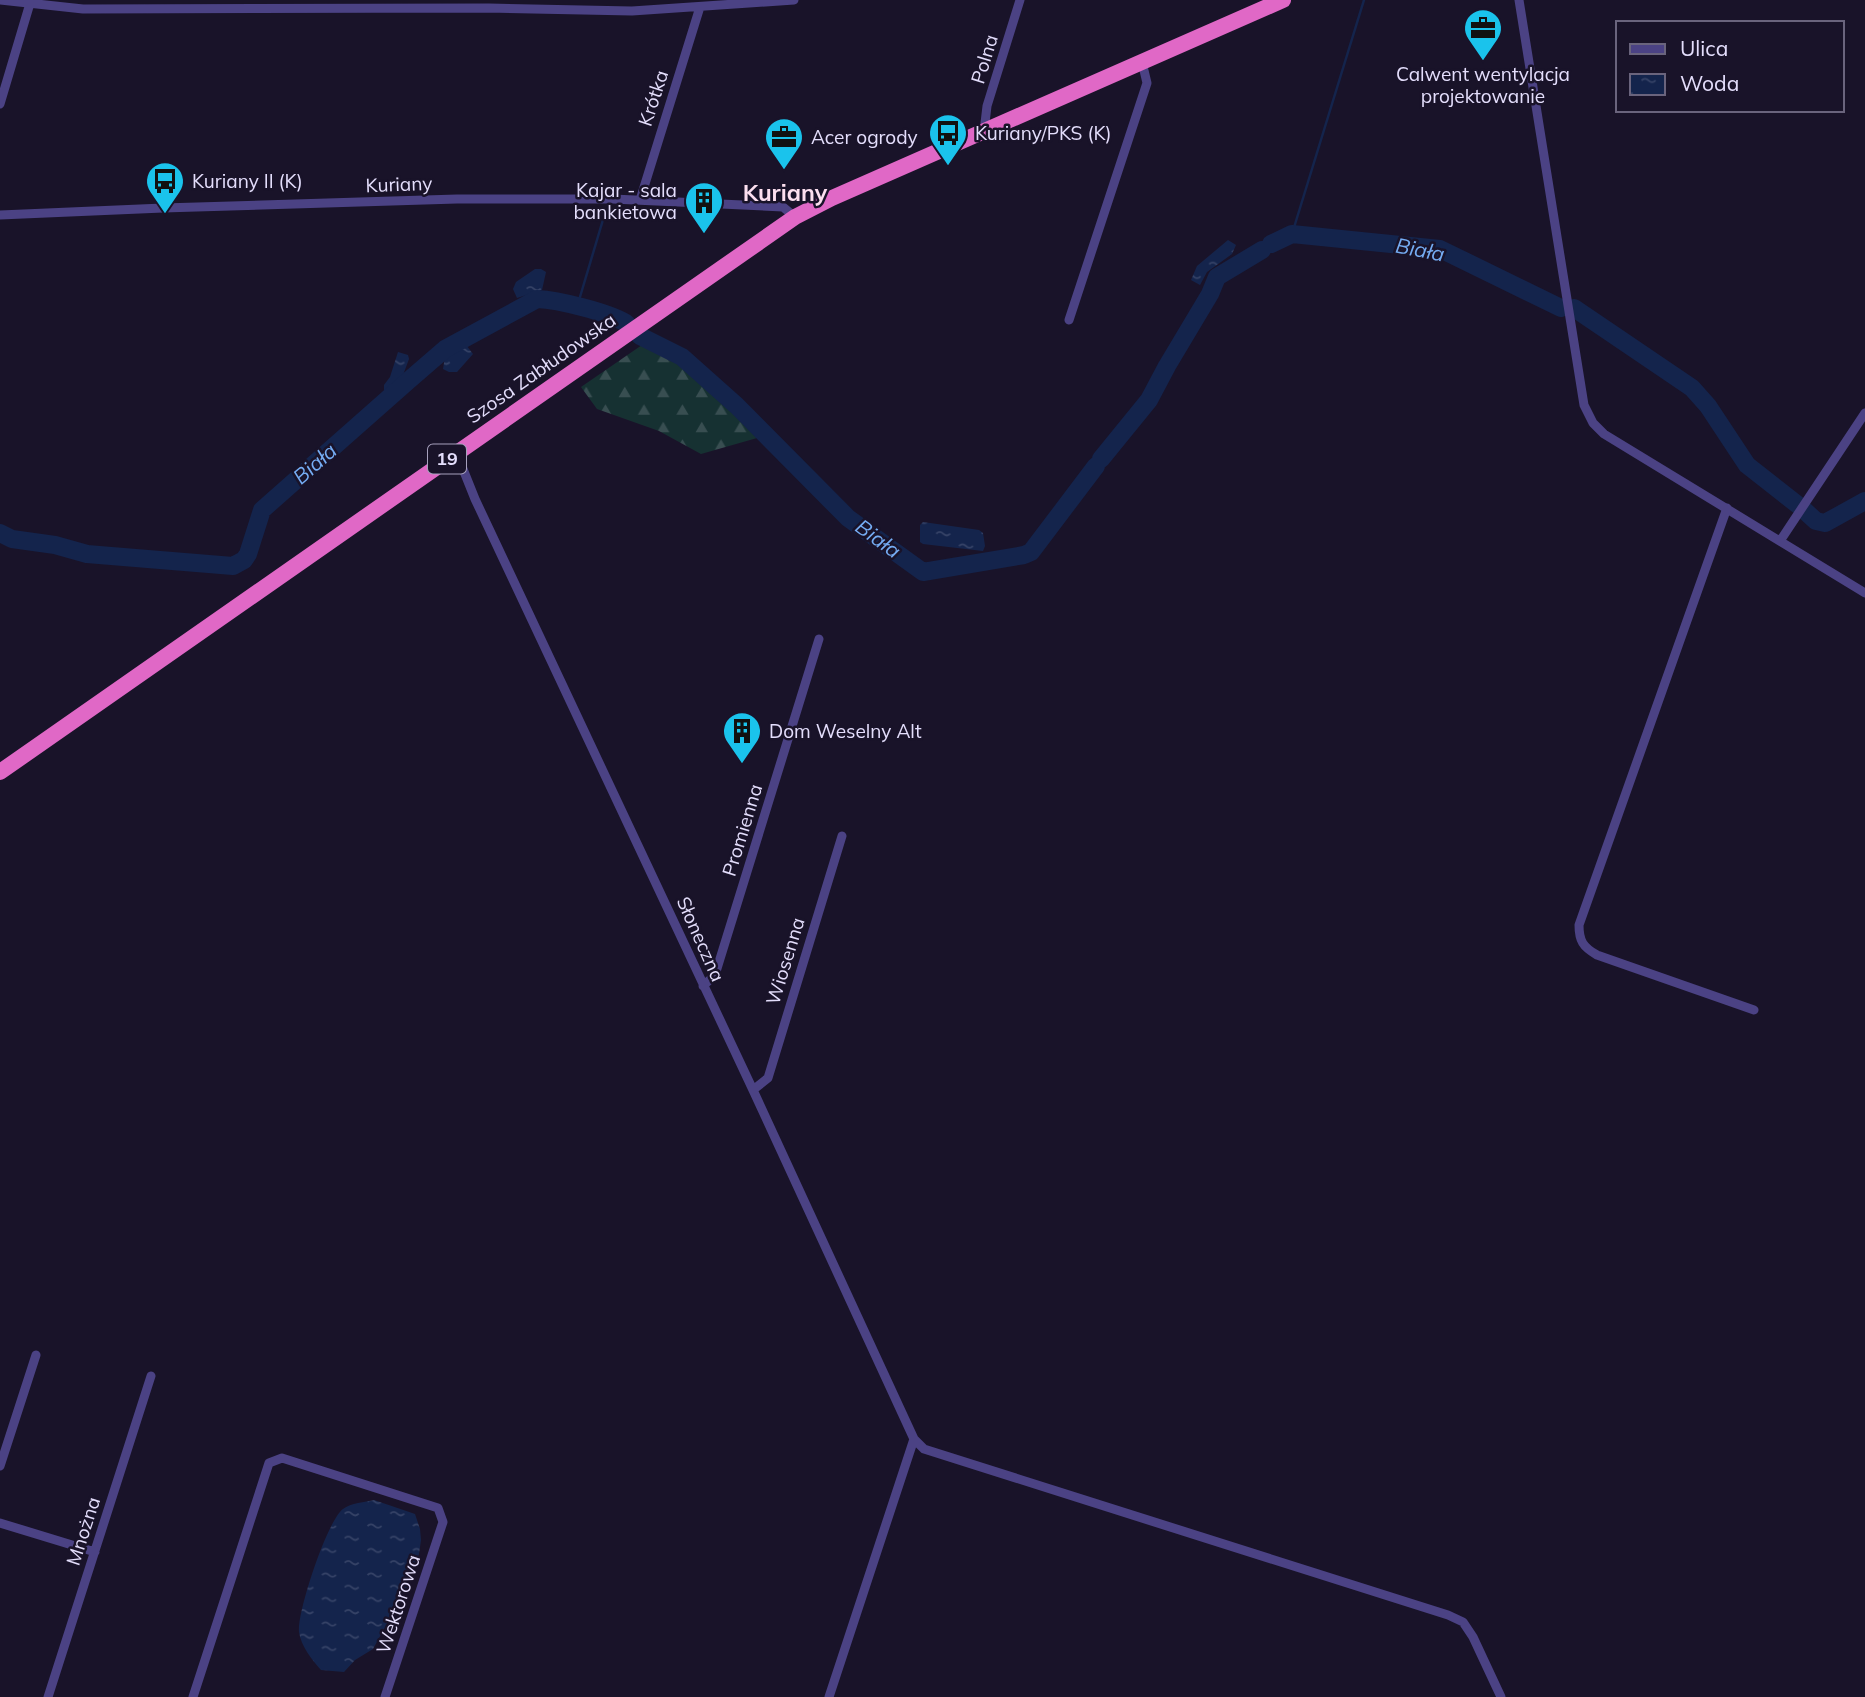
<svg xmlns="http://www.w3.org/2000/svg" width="1865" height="1697" viewBox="0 0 1865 1697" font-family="Mulish,sans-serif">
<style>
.forest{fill:url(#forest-firs)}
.water{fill:url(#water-ripples)}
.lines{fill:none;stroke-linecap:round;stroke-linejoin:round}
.stream{stroke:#14244c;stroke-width:2.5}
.river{stroke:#14244c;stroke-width:18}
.minor{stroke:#4b4284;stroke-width:9}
.trunk{stroke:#e068c6;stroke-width:16}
.labels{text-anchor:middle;stroke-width:5;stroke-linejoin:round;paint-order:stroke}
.shield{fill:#191329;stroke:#a7a1bd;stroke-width:2}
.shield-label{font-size:18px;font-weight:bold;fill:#e4defc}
.street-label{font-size:19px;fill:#e4defc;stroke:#191329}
.poi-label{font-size:19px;fill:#e4defc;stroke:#191329;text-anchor:start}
.water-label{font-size:21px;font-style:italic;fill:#75acf3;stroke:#191329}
.quarter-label{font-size:23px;font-weight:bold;fill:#fcdfef;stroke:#191329}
</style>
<defs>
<pattern id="forest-firs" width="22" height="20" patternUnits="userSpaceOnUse" patternTransform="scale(1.75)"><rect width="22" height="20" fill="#163132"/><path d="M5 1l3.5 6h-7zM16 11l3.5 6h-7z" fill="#384e51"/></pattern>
<pattern id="water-ripples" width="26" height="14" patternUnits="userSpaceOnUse" patternTransform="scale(1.75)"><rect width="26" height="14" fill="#14244c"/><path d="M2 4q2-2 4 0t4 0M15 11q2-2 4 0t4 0" fill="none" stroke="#364367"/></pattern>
</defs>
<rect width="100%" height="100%" fill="#191329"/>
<!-- forest -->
<path class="forest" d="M 642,345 L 674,357 L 726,401 L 757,438 L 701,454 L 659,431 L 597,409 L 581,387 Z"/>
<!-- water -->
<path class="water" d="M 1228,240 L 1236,245 L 1232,254 L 1207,272 L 1200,285 L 1191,280 L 1197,266 Z
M 535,269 L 541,269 L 546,272 L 542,290 L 517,298 L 513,289 L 516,282 Z
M 466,345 L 473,354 L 457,372 L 449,372 L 443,369 L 445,357 Z
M 398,352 L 408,355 L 409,359 L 400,383 L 388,393 L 384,391 L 384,385 L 390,377 Z
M 923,522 L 979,530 L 983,533 L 985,546 L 983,551 L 923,544 L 920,542 L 920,525 Z
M 374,1500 L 415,1514 L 420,1529 L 421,1540 L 419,1554 L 407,1587 L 373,1649 L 355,1660 L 344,1672 L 321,1670 C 312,1660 301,1646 299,1632 C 297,1612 327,1521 343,1509 C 351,1503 365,1502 374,1500 Z"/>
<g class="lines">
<!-- stream -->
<path class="stream" d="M 1292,234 L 1364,0
M 577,307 L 605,213"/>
<!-- river -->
<path class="river" d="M 1271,244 L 1292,234 L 1440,249 L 1561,308
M 1574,308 L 1692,388 L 1708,406 L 1747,465 L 1798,505
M 640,336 L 682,357 L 737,406 L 848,518 L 923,572 L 1024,555 L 1031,552 L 1096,466
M 1101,459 L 1149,400 L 1167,366 L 1210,294 L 1217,277 L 1262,250
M 1805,511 L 1816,521 L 1825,523 L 1865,501
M 0,533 L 12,539 L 55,545 L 87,554 L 233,566 L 244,560 L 248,554 L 262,510 L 408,381 L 445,349 L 537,299 C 559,300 607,312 626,323"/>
<!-- minor -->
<path class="minor" d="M 0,0 L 83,9 L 489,8 L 632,11 L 794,0
M 1519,0 L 1584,405 L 1593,423 L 1604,434 L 1865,593
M 0,104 L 31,0
M 989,129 L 985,123 L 987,106 L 1020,0
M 640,200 L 700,7
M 0,215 L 163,208 L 457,199 L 613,199 L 783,207 L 795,217
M 1069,320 L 1147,83 L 1142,62
M 453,455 L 463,469 L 475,499 L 753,1090 L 914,1439 L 924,1449 L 1448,1615 L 1463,1622 L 1473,1637 L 1501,1697
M 1727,508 L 1579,925 C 1579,941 1583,947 1597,955 L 1754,1010
M 1780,541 L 1865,413
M 703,986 L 715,975 L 819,639
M 753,1090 L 768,1078 L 842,836
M 0,1466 L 36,1355
M 0,1523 L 95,1552
M 48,1697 L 151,1376
M 193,1697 L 269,1463 L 282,1458 L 438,1508 L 443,1522 L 385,1697
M 829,1697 L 914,1439"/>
<!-- trunk -->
<path class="trunk" d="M 0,772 L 795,217 L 832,198 L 1283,0"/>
</g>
<!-- icons -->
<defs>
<symbol id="office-pin" viewBox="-11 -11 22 30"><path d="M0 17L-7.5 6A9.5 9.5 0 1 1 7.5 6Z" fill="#1ac3ec" stroke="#191329"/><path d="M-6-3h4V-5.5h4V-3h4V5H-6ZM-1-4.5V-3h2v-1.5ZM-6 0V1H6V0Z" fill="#111"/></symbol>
<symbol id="bus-pin" viewBox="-11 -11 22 30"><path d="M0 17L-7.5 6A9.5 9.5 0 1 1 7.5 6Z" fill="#1ac3ec" stroke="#191329"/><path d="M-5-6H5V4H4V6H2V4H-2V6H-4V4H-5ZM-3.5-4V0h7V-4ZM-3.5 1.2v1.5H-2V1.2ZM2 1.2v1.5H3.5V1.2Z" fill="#111"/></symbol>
<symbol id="building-pin" viewBox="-11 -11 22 30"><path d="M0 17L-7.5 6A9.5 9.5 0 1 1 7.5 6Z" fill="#1ac3ec" stroke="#191329"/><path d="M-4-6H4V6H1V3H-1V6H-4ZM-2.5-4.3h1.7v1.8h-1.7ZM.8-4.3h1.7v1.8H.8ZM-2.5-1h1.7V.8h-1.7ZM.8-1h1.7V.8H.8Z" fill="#111"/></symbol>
</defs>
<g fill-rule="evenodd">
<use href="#office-pin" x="1461" y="6" width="44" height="60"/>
<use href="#bus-pin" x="926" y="111" width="44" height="60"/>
<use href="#office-pin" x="762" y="115" width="44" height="60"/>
<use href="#bus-pin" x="143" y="159" width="44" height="60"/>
<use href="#building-pin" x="682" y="179" width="44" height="60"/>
<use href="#building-pin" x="720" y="709" width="44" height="60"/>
</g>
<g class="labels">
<!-- shield labels -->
<rect class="shield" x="428" y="444.5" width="38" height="29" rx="5"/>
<g class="shield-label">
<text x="447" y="465">19</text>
</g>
<!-- street labels -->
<g class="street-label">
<text transform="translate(984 59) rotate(-73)" y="7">Polna</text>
<text transform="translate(653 98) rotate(-72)" y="7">Krótka</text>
<text transform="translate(399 184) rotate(-2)" y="7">Kuriany</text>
<text transform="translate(541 368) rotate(-35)" y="7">Szosa Zabłudowska</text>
<text transform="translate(742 830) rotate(-73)" y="7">Promienna</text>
<text transform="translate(701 939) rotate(66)" y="7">Słoneczna</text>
<text transform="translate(785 961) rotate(-73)" y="7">Wiosenna</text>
<text transform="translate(83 1531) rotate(-72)" y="7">Mnożna</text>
<text transform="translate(398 1604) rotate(-72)" y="7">Wektorowa</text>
</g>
<!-- poi labels -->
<g class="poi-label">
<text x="1483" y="81" text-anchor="middle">Calwent wentylacja<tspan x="1483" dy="22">projektowanie</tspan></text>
<text x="975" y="140">Kuriany/PKS (K)</text>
<text x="811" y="144">Acer ogrody</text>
<text x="192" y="188">Kuriany II (K)</text>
<text x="677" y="197" text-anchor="end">Kajar - sala<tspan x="677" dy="22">bankietowa</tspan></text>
<text x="769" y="738">Dom Weselny Alt</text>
</g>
<!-- water labels -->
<g class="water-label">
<text transform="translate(1420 250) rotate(11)" y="7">Biała</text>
<text transform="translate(315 464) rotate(-41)" y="7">Biała</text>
<text transform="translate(878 539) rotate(36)" y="7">Biała</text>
</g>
<!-- quarter labels -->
<g class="quarter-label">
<text x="785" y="201">Kuriany</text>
</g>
</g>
<!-- legend -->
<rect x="1616" y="21" width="228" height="91" fill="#191329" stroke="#6a647d" stroke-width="2"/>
<rect x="1630" y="44" width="35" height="10" fill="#4b4284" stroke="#6a647d" stroke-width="2"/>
<text x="1680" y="56" font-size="21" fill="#e4defc">Ulica</text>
<rect x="1630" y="74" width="35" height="21" fill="url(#water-ripples)" stroke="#6a647d" stroke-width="2"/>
<text x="1680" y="91" font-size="21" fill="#e4defc">Woda</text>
</svg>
